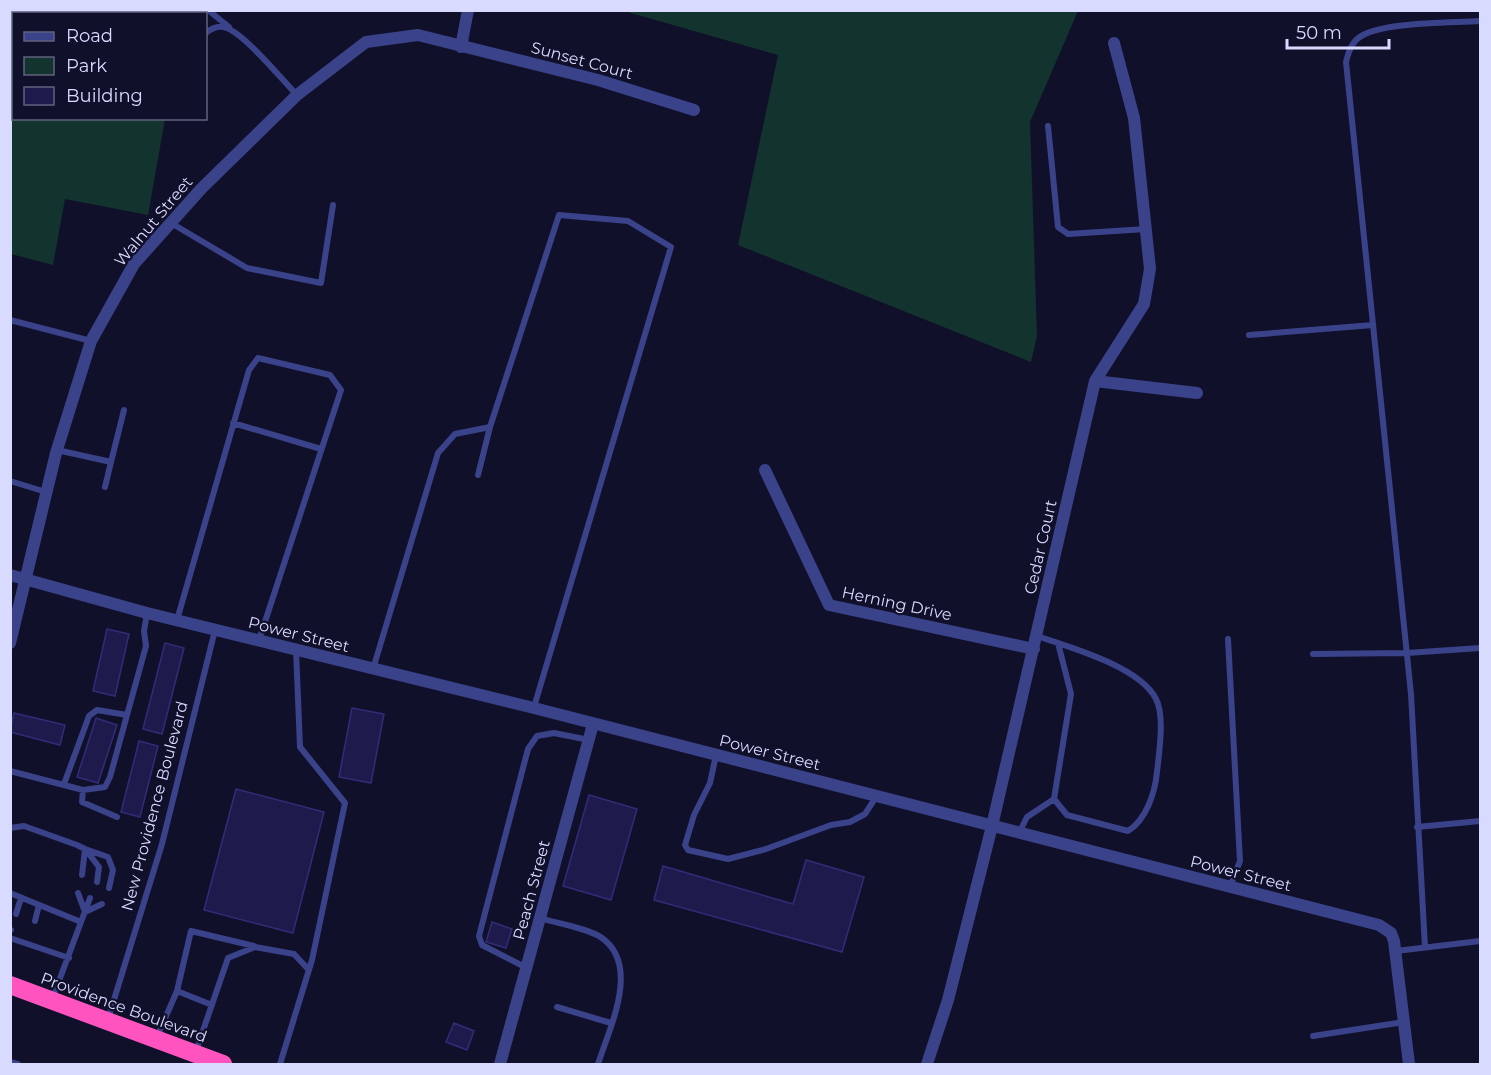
<svg xmlns="http://www.w3.org/2000/svg" width="1491" height="1075" viewBox="0 0 1491 1075" font-family="Montserrat,sans-serif">
<style>
.green{fill:#13342e}
.building{fill:#1e1b4c;stroke:#302d78;stroke-width:1.5}
.lines{fill:none;stroke-linecap:round;stroke-linejoin:round}
.lane{stroke:#3a428a;stroke-width:6}
.street{stroke:#3a428a;stroke-width:12}
.highway{stroke:#ff54bf;stroke-width:18}
.labels{text-anchor:middle;stroke-width:4.5;stroke-linejoin:round;paint-order:stroke}
.street-label{font-size:16px;fill:#d9daff;stroke:#10102a}
</style>
<rect width="100%" height="100%" fill="#10102a"/>
<!-- green -->
<path class="green" d="M 10,11 L 62,11 L 61,13 L 14,14 L 14,118 L 165,119 L 148,215 L 65,199 L 53,265 L 11,254 Z
M 624,11 L 1078,11 L 1030,122 L 1037,336 L 1031,362 L 738,245 L 778,55 Z"/>
<!-- building -->
<path class="building" d="M 107,629 L 129,634 L 115,696 L 93,691 Z
M 165,643 L 184,648 L 162,734 L 143,729 Z
M 352,708 L 384,714 L 371,783 L 339,777 Z
M 14,713 L 65,725 L 60,745 L 10,732 Z
M 96,718 L 117,725 L 98,783 L 77,777 Z
M 139,741 L 158,746 L 140,817 L 121,812 Z
M 236,789 L 324,812 L 293,933 L 204,910 Z
M 589,795 L 637,809 L 611,900 L 563,886 Z
M 806,860 L 864,877 L 842,952 L 654,900 L 663,866 L 793,904 Z
M 492,922 L 512,929 L 506,948 L 486,942 Z
M 454,1023 L 474,1031 L 467,1050 L 446,1042 Z"/>
<g class="lines">
<!-- lane -->
<path class="lane" d="M 208,10 L 229,27
M 206,33 C 210,29 217,26 223,27 C 241,29 283,81 297,95
M 1048,126 L 1058,227 L 1068,234 L 1146,229
M 171,223 L 247,268 L 321,283 L 333,205
M 10,320 L 91,341
M 1249,335 L 1373,325
M 233,423 L 321,449
M 57,450 L 111,462 L 124,410
M 478,475 L 490,427 L 559,215 L 628,221 L 671,247 L 534,707
M 10,481 L 46,492
M 105,487 L 111,462
M 177,620 L 249,370 L 258,358 L 330,375 L 341,390 L 259,640
M 1037,636 C 1070,647 1140,667 1156,699 C 1165,716 1159,753 1157,772 C 1155,793 1146,820 1128,831 L 1067,815 L 1054,799 L 1071,694 L 1058,643
M 1228,639 L 1240,861 L 1230,887
M 1313,654 L 1407,653 L 1480,648
M 373,669 L 438,453 L 455,434 L 490,427
M 716,755 L 710,783 L 694,815 L 685,845 L 688,850 L 728,859 L 766,849 L 831,825 L 850,822 L 865,814 L 876,797
M 10,771 L 83,790 L 105,787 L 110,777 L 146,646 L 144,631 L 147,613
M 64,784 L 89,716 L 97,710 L 127,715
M 83,790 L 82,802 L 117,817
M 1417,827 L 1480,821
M 10,828 L 24,826 L 77,845 L 85,849 L 99,867 L 97,882
M 1019,833 L 1027,817 L 1054,799
M 82,875 L 85,849 L 108,857 L 113,870 L 109,888
M 10,893 L 81,922 L 53,997
M 78,893 L 85,912 L 102,904
M 16,914 L 21,898
M 540,918 C 556,923 590,929 602,938 C 641,966 609,1029 598,1064
M 35,921 L 39,905
M 81,922 L 90,898
M 10,931 L 11,930
M 10,938 L 69,958
M 1425,947 L 1411,694 L 1346,62 C 1349,50 1352,41 1363,35 C 1386,22 1453,23 1480,21
M 1396,951 L 1480,941
M 527,968 L 482,945 L 479,936 L 528,749 L 537,736 L 554,733 L 589,740
M 177,991 L 212,1005
M 557,1007 L 611,1023
M 108,1019 L 162,844 L 215,630
M 1313,1036 L 1404,1022
M 157,1037 L 177,991 L 191,931 L 254,946
M 196,1051 L 228,958 L 255,947 L 294,954 L 309,970
M 10,1062 L 18,1064
M 280,1064 L 312,960 L 345,803 L 300,747 L 296,650"/>
<!-- street -->
<path class="street" d="M 461,47 L 468,10
M 1095,381 L 1197,393
M 765,470 L 829,605 L 1034,649
M 10,575 L 147,613 L 534,708 L 1379,925 L 1391,933 L 1394,941 L 1409,1064
M 10,643 L 56,453 L 91,341 L 134,264 L 201,189 L 297,95 L 366,42 L 418,35 L 598,80 L 694,110
M 500,1064 L 593,724
M 927,1064 L 948,1000 L 992,826 L 1095,381 L 1144,304 L 1150,269 L 1134,118 L 1114,43"/>
<!-- highway -->
<path class="highway" d="M 10,985 L 223,1064"/>
</g>
<g class="labels">
<!-- street labels -->
<g class="street-label">
<text transform="translate(582 60) rotate(15)" y="6">Sunset Court</text>
<text transform="translate(153 221) rotate(-50)" y="6">Walnut Street</text>
<text transform="translate(1040 547) rotate(-77)" y="6">Cedar Court</text>
<text transform="translate(897 603) rotate(12)" y="6">Herning Drive</text>
<text transform="translate(299 634) rotate(14)" y="6">Power Street</text>
<text transform="translate(770 752) rotate(14)" y="6">Power Street</text>
<text transform="translate(154 806) rotate(-75)" y="6">New Providence Boulevard</text>
<text transform="translate(1241 873) rotate(14)" y="6">Power Street</text>
<text transform="translate(531 890) rotate(-75)" y="6">Peach Street</text>
<text transform="translate(124 1007) rotate(20)" y="6">Providence Boulevard</text>
</g>
</g>
<!-- border -->
<rect width="1491" height="1075" fill="none" stroke="#d9daff" stroke-width="24"/>
<!-- legend -->
<rect x="12" y="12" width="195" height="108" fill="#10102a" stroke="#60617f" stroke-width="1.5"/>
<rect x="24" y="32" width="30" height="9" fill="#3a428a" stroke="#60617f" stroke-width="1.5"/>
<text x="66" y="42" font-size="18" fill="#d9daff">Road</text>
<rect x="24" y="57" width="30" height="18" fill="#13342e" stroke="#60617f" stroke-width="1.5"/>
<text x="66" y="72" font-size="18" fill="#d9daff">Park</text>
<rect x="24" y="87" width="30" height="18" fill="#1e1b4c" stroke="#60617f" stroke-width="1.5"/>
<text x="66" y="102" font-size="18" fill="#d9daff">Building</text>
<!-- scale -->
<path d="M1287 39v9h102v-9" fill="none" stroke="#d9daff" stroke-width="3"/>
<text x="1296" y="39" font-size="18" fill="#d9daff" stroke="#10102a" stroke-width="4.5" paint-order="stroke">50 m</text>
</svg>
